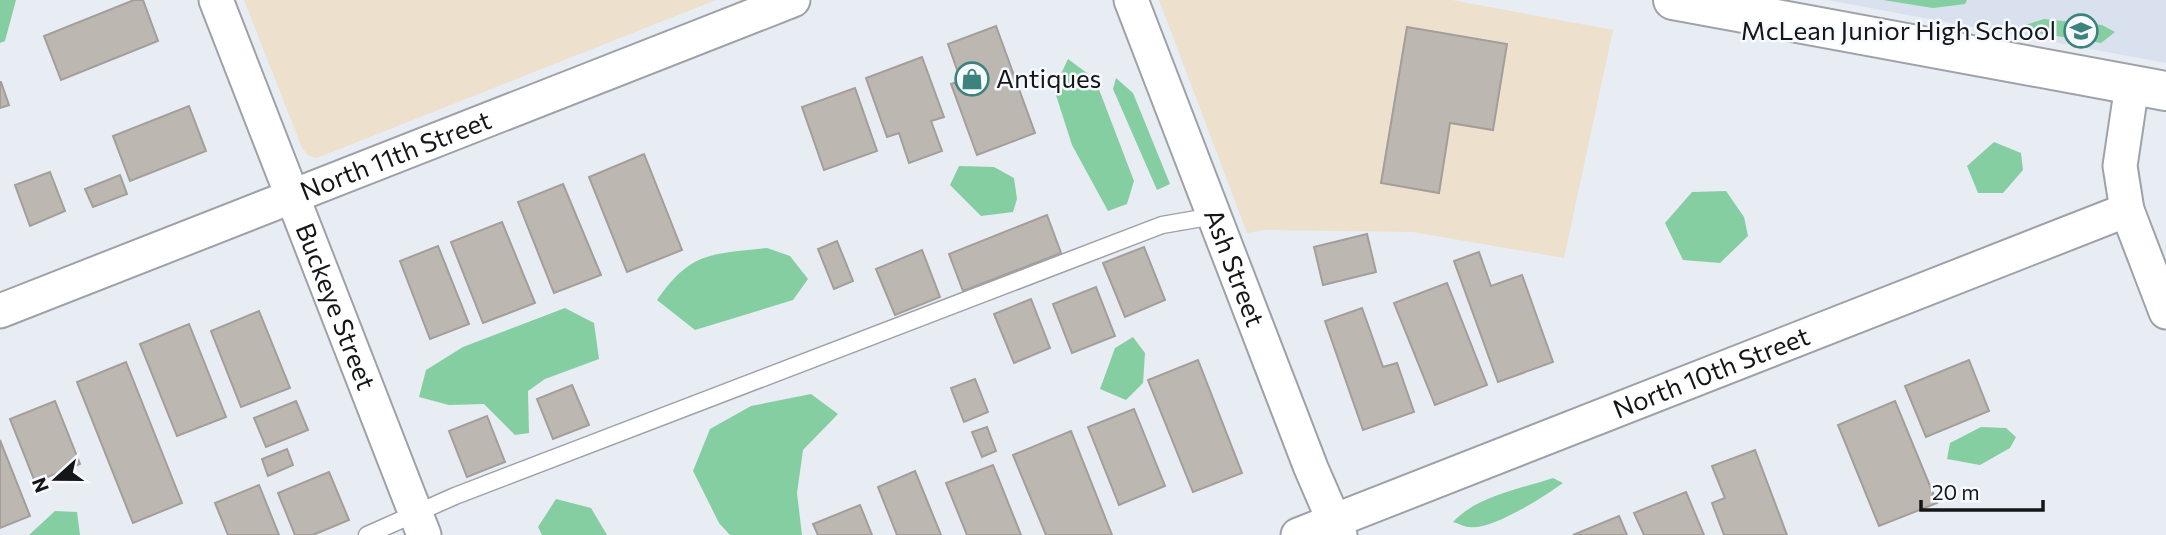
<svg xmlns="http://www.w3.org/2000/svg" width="2166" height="535" viewBox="0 0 2166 535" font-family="Commissioner,sans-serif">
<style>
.commercial{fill:#ede0cd}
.built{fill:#d8e1ed}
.forest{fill:#85cea2}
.building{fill:#bcb7b1;stroke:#a39e99;stroke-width:2}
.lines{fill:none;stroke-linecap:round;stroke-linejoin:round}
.service-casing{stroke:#9ea2a8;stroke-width:19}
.minor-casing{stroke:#9ea2a8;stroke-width:37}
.tertiary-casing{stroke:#9ea2a8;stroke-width:42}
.service{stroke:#fff;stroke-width:16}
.minor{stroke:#fff;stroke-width:33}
.tertiary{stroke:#fff;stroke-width:38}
.labels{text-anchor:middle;stroke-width:5;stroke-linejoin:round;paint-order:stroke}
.poi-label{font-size:26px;fill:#141618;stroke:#f6faff;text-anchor:end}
.street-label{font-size:26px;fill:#141618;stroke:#f6faff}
</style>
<rect width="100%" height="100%" fill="#e8ecf3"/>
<!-- commercial -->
<path class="commercial" d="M 244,0 L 716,0 L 317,158 L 309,156 L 302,148 Z
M 1159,0 L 1452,0 L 1613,30 L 1564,258 L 1413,232 L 1264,230 L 1247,233 Z"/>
<!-- built -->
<path class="built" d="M 1827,0 L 2166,0 L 2166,63 Z"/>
<!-- forest -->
<path class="forest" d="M 0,0 L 16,0 L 5,41 L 0,43 Z
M 1883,0 L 1967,0 L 1965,4 L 1933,8 Z
M 2044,19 L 2102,25 L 2115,32 L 2101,43 L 2038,33 L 2022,26 Z
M 1068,59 L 1095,79 L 1134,181 L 1127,204 L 1108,211 L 1072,145 L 1054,89 Z
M 1116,78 L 1133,93 L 1170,184 L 1157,190 L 1113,89 Z
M 1994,142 L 2021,153 L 2023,170 L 2003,193 L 1978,193 L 1967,166 Z
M 959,166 L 994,167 L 1014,178 L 1017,199 L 1013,212 L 981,216 L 950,185 Z
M 1726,191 L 1744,217 L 1748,236 L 1720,263 L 1683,260 L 1665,223 L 1692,192 Z
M 767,248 L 790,256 L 808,279 L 793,300 L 695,330 L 657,300 C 692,250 711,255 767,248 Z
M 565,308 L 594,323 L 599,359 L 545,379 L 528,391 L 529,433 L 515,435 L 484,404 L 449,405 L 419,397 L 426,370 L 463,347 Z
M 1133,337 L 1145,353 L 1143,383 L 1126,400 L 1100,389 L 1115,348 Z
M 811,394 L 838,414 L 803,450 L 797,493 L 802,535 L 730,535 L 719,523 L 693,471 L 710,429 L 751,406 Z
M 1981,427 L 2006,428 L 2016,437 L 2010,448 L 1980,465 L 1947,459 L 1950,443 Z
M 1553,478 L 1563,483 C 1545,496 1491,531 1469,527 C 1464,527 1458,523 1453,522 C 1477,496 1520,489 1553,478 Z
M 556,499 L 591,508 L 607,535 L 542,535 L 538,527 Z
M 55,511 L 77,512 L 80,535 L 29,535 Z"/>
<!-- building -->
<path class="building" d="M 134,0 L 143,0 L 158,41 L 61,80 L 44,36 Z
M 996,26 L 1035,133 L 977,155 L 951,84 L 961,81 L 948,44 Z
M 1407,27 L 1507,44 L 1493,130 L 1450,123 L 1439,193 L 1381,183 Z
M 922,57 L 944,117 L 931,121 L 942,151 L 909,163 L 899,133 L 887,137 L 866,78 Z
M 1,82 L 9,105 L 0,108 L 0,82 Z
M 855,88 L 877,151 L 824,170 L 802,107 Z
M 189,106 L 206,151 L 130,181 L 113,136 Z
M 644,154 L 682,250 L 627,272 L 589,177 Z
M 50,172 L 65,211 L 30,226 L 15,185 Z
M 120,175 L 127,194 L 93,207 L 85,189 Z
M 563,184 L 601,275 L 554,293 L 518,202 Z
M 1047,215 L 1061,253 L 963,291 L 949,254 Z
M 502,222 L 535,303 L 483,323 L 451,242 Z
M 1367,234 L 1376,272 L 1323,285 L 1314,247 Z
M 837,241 L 853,281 L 834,289 L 818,249 Z
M 438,246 L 469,324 L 430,339 L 400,261 Z
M 1144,247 L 1165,300 L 1125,317 L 1103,263 Z
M 922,250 L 940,297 L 895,315 L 876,269 Z
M 1479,252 L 1491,286 L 1522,275 L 1553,362 L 1498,382 L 1454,261 Z
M 1447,283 L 1487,385 L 1435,405 L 1394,303 Z
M 1096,287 L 1115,336 L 1072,353 L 1053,304 Z
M 1031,299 L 1050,348 L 1014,363 L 994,314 Z
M 1362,308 L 1383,367 L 1397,363 L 1414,412 L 1363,430 L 1325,321 Z
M 259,311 L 290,388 L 241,407 L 211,331 Z
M 189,324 L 226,417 L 177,436 L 140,344 Z
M 1198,360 L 1242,473 L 1193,492 L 1148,380 Z
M 1969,360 L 1989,411 L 1926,437 L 1905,386 Z
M 126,362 L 182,503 L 133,523 L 77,382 Z
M 975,379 L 988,412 L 964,422 L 951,388 Z
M 572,385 L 589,425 L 553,439 L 537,399 Z
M 55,401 L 80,464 L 35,482 L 10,419 Z
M 296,401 L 308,430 L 266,447 L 254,418 Z
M 1895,401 L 1937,503 L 1879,526 L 1838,425 Z
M 1134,409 L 1165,486 L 1119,505 L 1088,427 Z
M 487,416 L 505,462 L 467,477 L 449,431 Z
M 987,427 L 996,451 L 982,457 L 972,432 Z
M 1071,431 L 1112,535 L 1046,535 L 1013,455 Z
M 0,440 L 30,516 L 0,528 Z
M 287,449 L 293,465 L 268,476 L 262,459 Z
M 1755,450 L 1787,535 L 1724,535 L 1712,503 L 1725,498 L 1712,466 Z
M 993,465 L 1021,535 L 967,535 L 946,483 Z
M 915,471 L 941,535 L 897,535 L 878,487 Z
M 329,472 L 349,520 L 313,535 L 295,535 L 278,493 Z
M 259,485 L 279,535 L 228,535 L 215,503 Z
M 1686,492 L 1704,535 L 1644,535 L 1634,513 Z
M 860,505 L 872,535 L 818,535 L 813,524 Z
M 1619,516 L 1627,535 L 1573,535 Z"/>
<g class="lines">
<defs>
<path id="service" d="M 367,535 L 455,496 L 1162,225 L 1214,216"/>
<g id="minor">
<path id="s1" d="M 216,0 L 424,535"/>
<path id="s2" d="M 1131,0 L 1311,468 L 1340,535"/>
<path d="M 2132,85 L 2120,166 L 2127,210 L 2166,312"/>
<path id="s3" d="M 0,311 L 793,0"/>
<path id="s4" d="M 1298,535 L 2127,210"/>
</g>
<path id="tertiary" d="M 1673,0 L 2166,91"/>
</defs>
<!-- service casing -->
<use href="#service" class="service-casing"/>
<!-- minor casing -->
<use href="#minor" class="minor-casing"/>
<!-- tertiary casing -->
<use href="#tertiary" class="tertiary-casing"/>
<!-- service -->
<use href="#service" class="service"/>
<!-- minor -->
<use href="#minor" class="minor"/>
<!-- tertiary -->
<use href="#tertiary" class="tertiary"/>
</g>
<!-- icons -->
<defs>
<symbol id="school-ring" viewBox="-11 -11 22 22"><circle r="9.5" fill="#f6faff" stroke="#3c837d" stroke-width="1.5"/><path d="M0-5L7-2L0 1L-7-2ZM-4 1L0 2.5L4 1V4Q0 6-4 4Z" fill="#3c837d"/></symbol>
<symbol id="shop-ring" viewBox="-11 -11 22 22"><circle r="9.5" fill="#f6faff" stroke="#3c837d" stroke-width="1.5"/><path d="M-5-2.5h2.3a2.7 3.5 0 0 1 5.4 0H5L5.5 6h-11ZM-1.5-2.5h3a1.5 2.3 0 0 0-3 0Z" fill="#3c837d"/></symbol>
</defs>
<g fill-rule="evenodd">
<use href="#school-ring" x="2062" y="12" width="38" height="38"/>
<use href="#shop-ring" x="953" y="60" width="38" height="38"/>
</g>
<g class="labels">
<!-- poi labels -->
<g class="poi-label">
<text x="2056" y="40">McLean Junior High School</text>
<text x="996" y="88" text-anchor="start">Antiques</text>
</g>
<!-- street labels -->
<g class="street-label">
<text dy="9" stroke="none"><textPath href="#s3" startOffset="425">North 11th Street</textPath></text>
<text dy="9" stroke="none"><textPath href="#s2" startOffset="287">Ash Street</textPath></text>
<text dy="9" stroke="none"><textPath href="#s1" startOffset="329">Buckeye Street</textPath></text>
<text dy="9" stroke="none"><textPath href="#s4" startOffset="444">North 10th Street</textPath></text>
</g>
</g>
<!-- north arrow -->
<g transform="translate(56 479) rotate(249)" stroke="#f6faff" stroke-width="5" paint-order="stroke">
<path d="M0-5L12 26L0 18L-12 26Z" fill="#141618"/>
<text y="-10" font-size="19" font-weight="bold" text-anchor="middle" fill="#141618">N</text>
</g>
<!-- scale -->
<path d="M1921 500v10h122v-10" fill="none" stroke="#141618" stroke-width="3.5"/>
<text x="1932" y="500" font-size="21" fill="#141618" stroke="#f6faff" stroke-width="5" paint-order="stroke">20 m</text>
</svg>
